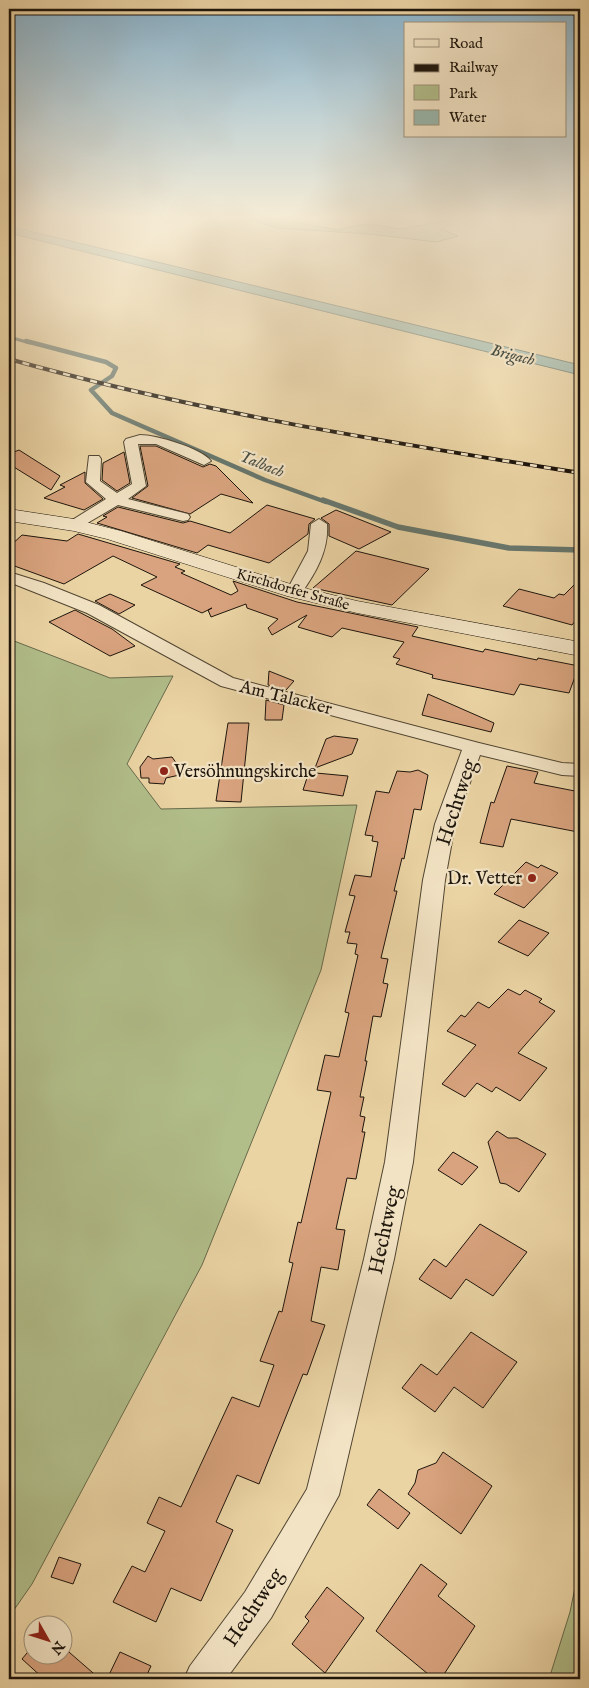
<svg xmlns="http://www.w3.org/2000/svg" width="589" height="1688" viewBox="0 0 589 1688" font-family="'IM FELL English',serif">
<style>
.green{fill:#b1be8a;stroke:#676a4b}
.water{fill:#99b7ac;stroke:#67766c}
.lines{fill:none;stroke-linecap:round;stroke-linejoin:round}
.stream-far2{stroke:#67766c;stroke-width:3}
.stream-far1{stroke:#67766c;stroke-width:4.5}
.stream{stroke:#67766c;stroke-width:5.5}
.building{fill:#d8a37e;stroke:#1d150c}
.street-casing{stroke:#504532;stroke-width:2}
.secondary-casing{stroke:#1d150c;stroke-width:1}
.street{fill:#f2e3c4;fill-rule:evenodd}
.secondary{fill:#f2e3c4;fill-rule:evenodd}
.rail-casing{stroke:#1d150c;stroke-width:4}
.rail{stroke:#f2e3c4;stroke-width:2.5;stroke-dasharray:7;stroke-linecap:butt}
.poi-dot{fill:#8f2418;stroke:#f2e3c4;stroke-width:2}
.labels{text-anchor:middle;stroke-width:4.5;stroke-linejoin:round;paint-order:stroke}
.far-street-label{font-size:15px;fill:#1d150c;stroke:#f2e3c4}
.far-water-label{font-size:16px;font-style:italic;fill:#484e44;stroke:#f2e3c4}
.street-label{font-size:18px;fill:#1d150c;stroke:#f2e3c4}
.poi-label{font-size:18px;fill:#1d150c;stroke:#f2e3c4;text-anchor:start}
.near-street-label{font-size:21px;fill:#1d150c;stroke:#f2e3c4}
</style>
<rect width="100%" height="100%" fill="#ebd4a4"/>
<filter id="stains"><feTurbulence type="fractalNoise" baseFrequency=".004" numOctaves="4"/><feColorMatrix values="0 0 0 0 .2 0 0 0 0 .09 0 0 0 0 .02 0 0 0 .5 -.17"/></filter>
<radialGradient id="worn" r=".72"><stop offset=".6" stop-color="#630" stop-opacity="0"/><stop offset="1" stop-color="#630" stop-opacity=".3"/></radialGradient>
<!-- green -->
<path class="green" d="M 238,216 L 261,216 L 338,230 L 359,225 L 378,225 L 399,229 L 452,220 L 444,230 L 458,236 L 436,242 L 369,234 L 277,228 Z
M 9,639 L 110,678 L 173,676 L 127,764 L 161,809 L 357,805 L 321,970 L 202,1265 L 32,1584 L 9,1617 Z
M 580,1563 L 580,1679 L 549,1679 L 570,1612 Z"/>
<!-- water -->
<path class="water" d="M 9,226 L 580,365 L 580,375 L 9,233 Z"/>
<g class="lines">
<!-- stream-far2 -->
<path class="stream-far2" d="M 9,337 L 30,343"/>
<!-- stream-far1 -->
<path class="stream-far1" d="M 26,341 L 106,362 L 116,368 L 112,376 L 91,390 L 112,413 L 265,480 L 326,502"/>
<!-- stream -->
<path class="stream" d="M 323,500 L 398,527 L 509,548 L 580,550"/>
</g>
<!-- building -->
<path class="building" d="M 140,446 L 156,446 L 203,467 L 210,464 L 216,466 L 253,503 L 221,494 L 190,514 L 132,498 L 148,486 Z
M 19,450 L 60,476 L 51,490 L 9,464 L 9,454 Z
M 124,452 L 130,483 L 117,491 L 102,480 L 103,463 Z
M 85,472 L 85,483 L 103,499 L 84,510 L 44,498 L 65,487 L 60,485 Z
M 267,505 L 315,519 L 309,524 L 308,534 L 269,563 L 208,545 L 197,553 L 97,523 L 107,517 L 103,516 L 118,507 L 183,523 L 190,521 L 230,533 Z
M 336,510 L 391,532 L 359,549 L 329,536 L 329,524 L 321,518 Z
M 78,534 L 180,564 L 175,567 L 185,571 L 181,573 L 231,595 L 238,591 L 233,581 L 297,602 L 418,627 L 412,636 L 483,652 L 485,649 L 537,660 L 538,658 L 579,666 L 569,693 L 520,684 L 514,695 L 432,678 L 433,675 L 396,664 L 400,659 L 393,657 L 404,642 L 342,628 L 332,637 L 298,627 L 307,615 L 272,635 L 268,628 L 278,619 L 247,608 L 246,604 L 211,617 L 208,610 L 212,608 L 202,613 L 141,585 L 157,577 L 113,556 L 64,584 L 9,564 L 9,547 L 22,535 L 67,541 Z
M 356,551 L 429,569 L 392,605 L 313,588 Z
M 580,579 L 580,615 L 572,625 L 503,606 L 519,589 L 554,598 L 559,594 L 564,595 Z
M 110,594 L 135,605 L 119,614 L 95,601 Z
M 75,610 L 112,629 L 135,646 L 110,656 L 49,622 Z
M 269,671 L 294,681 L 286,690 L 268,685 Z
M 428,694 L 494,723 L 491,732 L 422,715 Z
M 266,700 L 284,705 L 282,720 L 265,720 Z
M 228,723 L 249,723 L 241,802 L 216,801 Z
M 334,736 L 358,739 L 352,754 L 315,768 L 326,739 Z
M 148,756 L 153,759 L 172,757 L 184,774 L 166,778 L 164,784 L 149,783 L 149,778 L 141,778 L 140,767 Z
M 507,766 L 538,772 L 534,783 L 580,792 L 580,823 L 578,832 L 511,819 L 503,847 L 480,843 L 491,802 L 494,803 Z
M 418,770 L 428,775 L 421,810 L 414,809 L 404,859 L 402,858 L 394,891 L 397,891 L 381,958 L 388,959 L 383,983 L 388,984 L 381,1017 L 373,1016 L 365,1061 L 367,1061 L 360,1097 L 364,1097 L 360,1116 L 365,1117 L 362,1132 L 365,1132 L 356,1179 L 347,1178 L 336,1229 L 345,1230 L 338,1270 L 321,1267 L 311,1321 L 325,1325 L 307,1375 L 303,1374 L 259,1484 L 237,1475 L 216,1522 L 233,1530 L 201,1601 L 171,1588 L 156,1622 L 113,1602 L 132,1566 L 145,1572 L 165,1531 L 147,1523 L 159,1497 L 181,1507 L 232,1397 L 259,1407 L 274,1365 L 260,1361 L 279,1311 L 282,1312 L 293,1263 L 289,1262 L 298,1222 L 301,1223 L 331,1092 L 317,1090 L 325,1055 L 339,1057 L 349,1013 L 345,1012 L 358,955 L 355,954 L 357,944 L 347,943 L 350,932 L 345,932 L 355,896 L 349,895 L 355,875 L 371,877 L 378,842 L 372,841 L 373,836 L 365,835 L 376,791 L 389,793 L 397,771 L 410,772 Z
M 316,773 L 348,776 L 343,796 L 303,790 L 308,775 Z
M 526,862 L 538,868 L 541,865 L 558,873 L 524,908 L 494,894 Z
M 519,920 L 549,933 L 528,956 L 498,942 Z
M 508,989 L 520,995 L 525,990 L 542,999 L 539,1002 L 555,1011 L 518,1053 L 547,1068 L 520,1101 L 496,1087 L 492,1092 L 477,1083 L 465,1097 L 442,1084 L 476,1045 L 447,1031 L 461,1015 L 465,1017 L 478,1002 L 489,1008 Z
M 497,1131 L 508,1138 L 517,1138 L 546,1154 L 519,1192 L 506,1184 L 500,1183 L 488,1142 Z
M 453,1152 L 478,1167 L 462,1185 L 438,1170 Z
M 480,1224 L 527,1252 L 493,1296 L 466,1279 L 451,1299 L 419,1279 L 434,1259 L 446,1267 Z
M 471,1332 L 517,1362 L 483,1408 L 454,1387 L 435,1412 L 402,1388 L 421,1364 L 437,1375 Z
M 443,1452 L 492,1486 L 461,1534 L 408,1494 L 415,1483 L 418,1470 L 436,1463 Z
M 379,1489 L 410,1513 L 398,1529 L 367,1505 Z
M 59,1557 L 81,1564 L 73,1584 L 51,1577 Z
M 421,1564 L 447,1584 L 438,1596 L 475,1626 L 441,1679 L 434,1679 L 376,1631 Z
M 327,1587 L 364,1618 L 325,1673 L 292,1644 L 309,1621 L 305,1617 Z
M 62,1646 L 100,1679 L 44,1679 L 22,1659 L 32,1647 L 32,1656 L 62,1656 Z
M 120,1652 L 151,1666 L 145,1679 L 107,1679 Z"/>
<g class="lines">
<defs>
<path id="street" d="M 140,435 C 156,435 201,448 211,461 L 204,465 L 156,444 L 138,444 L 146,486 L 128,499 L 188,514 L 190,517 L 188,520 L 183,521 L 118,505 L 79,528 L 69,528 L 66,525 L 69,522 L 106,499 L 86,482 L 89,456 L 99,456 L 101,459 L 100,481 L 117,493 L 132,484 L 124,442 L 126,439 Z
M 319,519 L 327,524 C 329,551 315,574 300,595 L 288,595 L 286,592 L 308,551 L 311,524 Z
M 9,572 L 44,583 L 99,605 L 233,678 L 479,743 L 562,763 L 580,764 L 580,776 L 562,775 L 480,755 L 455,824 L 445,880 L 413,1162 L 394,1259 L 339,1495 L 271,1618 L 226,1679 L 184,1679 L 190,1666 L 245,1592 L 307,1489 L 364,1259 L 385,1162 L 423,880 L 435,824 L 462,750 L 221,686 L 87,613 L 9,582 Z"/>
<path id="secondary" d="M 9,509 L 74,519 L 121,531 L 300,587 L 357,601 L 580,642 L 580,656 L 357,613 L 287,596 L 107,539 L 74,531 L 9,521 Z"/>
</defs>
<!-- street casing -->
<use href="#street" class="street-casing"/>
<!-- secondary casing -->
<use href="#secondary" class="secondary-casing"/>
<!-- street -->
<use href="#street" class="street"/>
<!-- secondary -->
<use href="#secondary" class="secondary"/>
<defs>
<path id="rail" d="M 9,359 C 197,412 388,442 580,473"/>
</defs>
<!-- rail casing -->
<use href="#rail" class="rail-casing"/>
<!-- rail -->
<use href="#rail" class="rail"/>
</g>
<!-- sky -->
<linearGradient id="sky" x2="0" y2="1"><stop stop-color="#88b5d0"/><stop offset="0.48" stop-color="#f6ecd6"/><stop offset="1" stop-color="#f6ecd6" stop-opacity="0"/></linearGradient>
<rect width="589" height="452" fill="url(#sky)"/>
<!-- markers -->
<g class="poi-dot">
<circle cx="164" cy="771" r="5"/>
<circle cx="532" cy="878" r="5"/>
</g>
<g class="labels">
<!-- far-street labels -->
<g class="far-street-label">
<text transform="translate(293 589) rotate(16)" y="5">Kirchdorfer Straße</text>
</g>
<!-- far-water labels -->
<g class="far-water-label">
<text transform="translate(513 354) rotate(14)" y="6">Brigach</text>
<text transform="translate(262 463) rotate(22)" y="6">Talbach</text>
</g>
<!-- street labels -->
<g class="street-label">
<text transform="translate(286 697) rotate(14)" y="6">Am Talacker</text>
</g>
<!-- poi labels -->
<g class="poi-label">
<text x="174" y="777">Versöhnungskirche</text>
<text x="522" y="884" text-anchor="end">Dr. Vetter</text>
</g>
<!-- near-street labels -->
<g class="near-street-label">
<text transform="translate(456 802) rotate(-72)" y="7">Hechtweg</text>
<text transform="translate(384 1230) rotate(-78)" y="7">Hechtweg</text>
<text transform="translate(253 1607) rotate(-56)" y="7">Hechtweg</text>
</g>
</g>
<!-- margin -->
<rect width="589" height="1688" fill="none" stroke="#ebd4a4" stroke-width="30"/>
<rect x="10" y="10" width="569" height="1668" fill="none" stroke="#1d150c" stroke-width="2.5"/>
<rect x="15" y="15" width="559" height="1658" fill="none" stroke="#1d150c"/>
<!-- legend -->
<rect x="404" y="22" width="162" height="115" fill="#f2e3c4" stroke="#9d917a"/>
<rect x="414" y="39" width="25" height="8" fill="#f2e3c4" stroke="#9d917a"/>
<text x="449" y="48" font-size="15" fill="#1d150c">Road</text>
<rect x="414" y="64" width="25" height="8" fill="#1d150c" stroke="#9d917a"/>
<text x="449" y="72" font-size="15" fill="#1d150c">Railway</text>
<rect x="414" y="85" width="25" height="15" fill="#b1be8a" stroke="#9d917a"/>
<text x="449" y="98" font-size="15" fill="#1d150c">Park</text>
<rect x="414" y="110" width="25" height="15" fill="#99b7ac" stroke="#9d917a"/>
<text x="449" y="122" font-size="15" fill="#1d150c">Water</text>
<!-- north arrow -->
<g transform="translate(48 1640) rotate(129)"><circle r="24" fill="#f2e3c4" stroke="#9d917a"/>
<path d="M0-4L9 19L0 12L-9 19Z" fill="#8f2418"/>
<text y="-8" font-size="14" font-weight="bold" text-anchor="middle" fill="#1d150c">N</text>
</g>
<rect width="100%" height="100%" filter="url(#stains)"/>
<rect width="100%" height="100%" fill="url(#worn)"/>
</svg>
